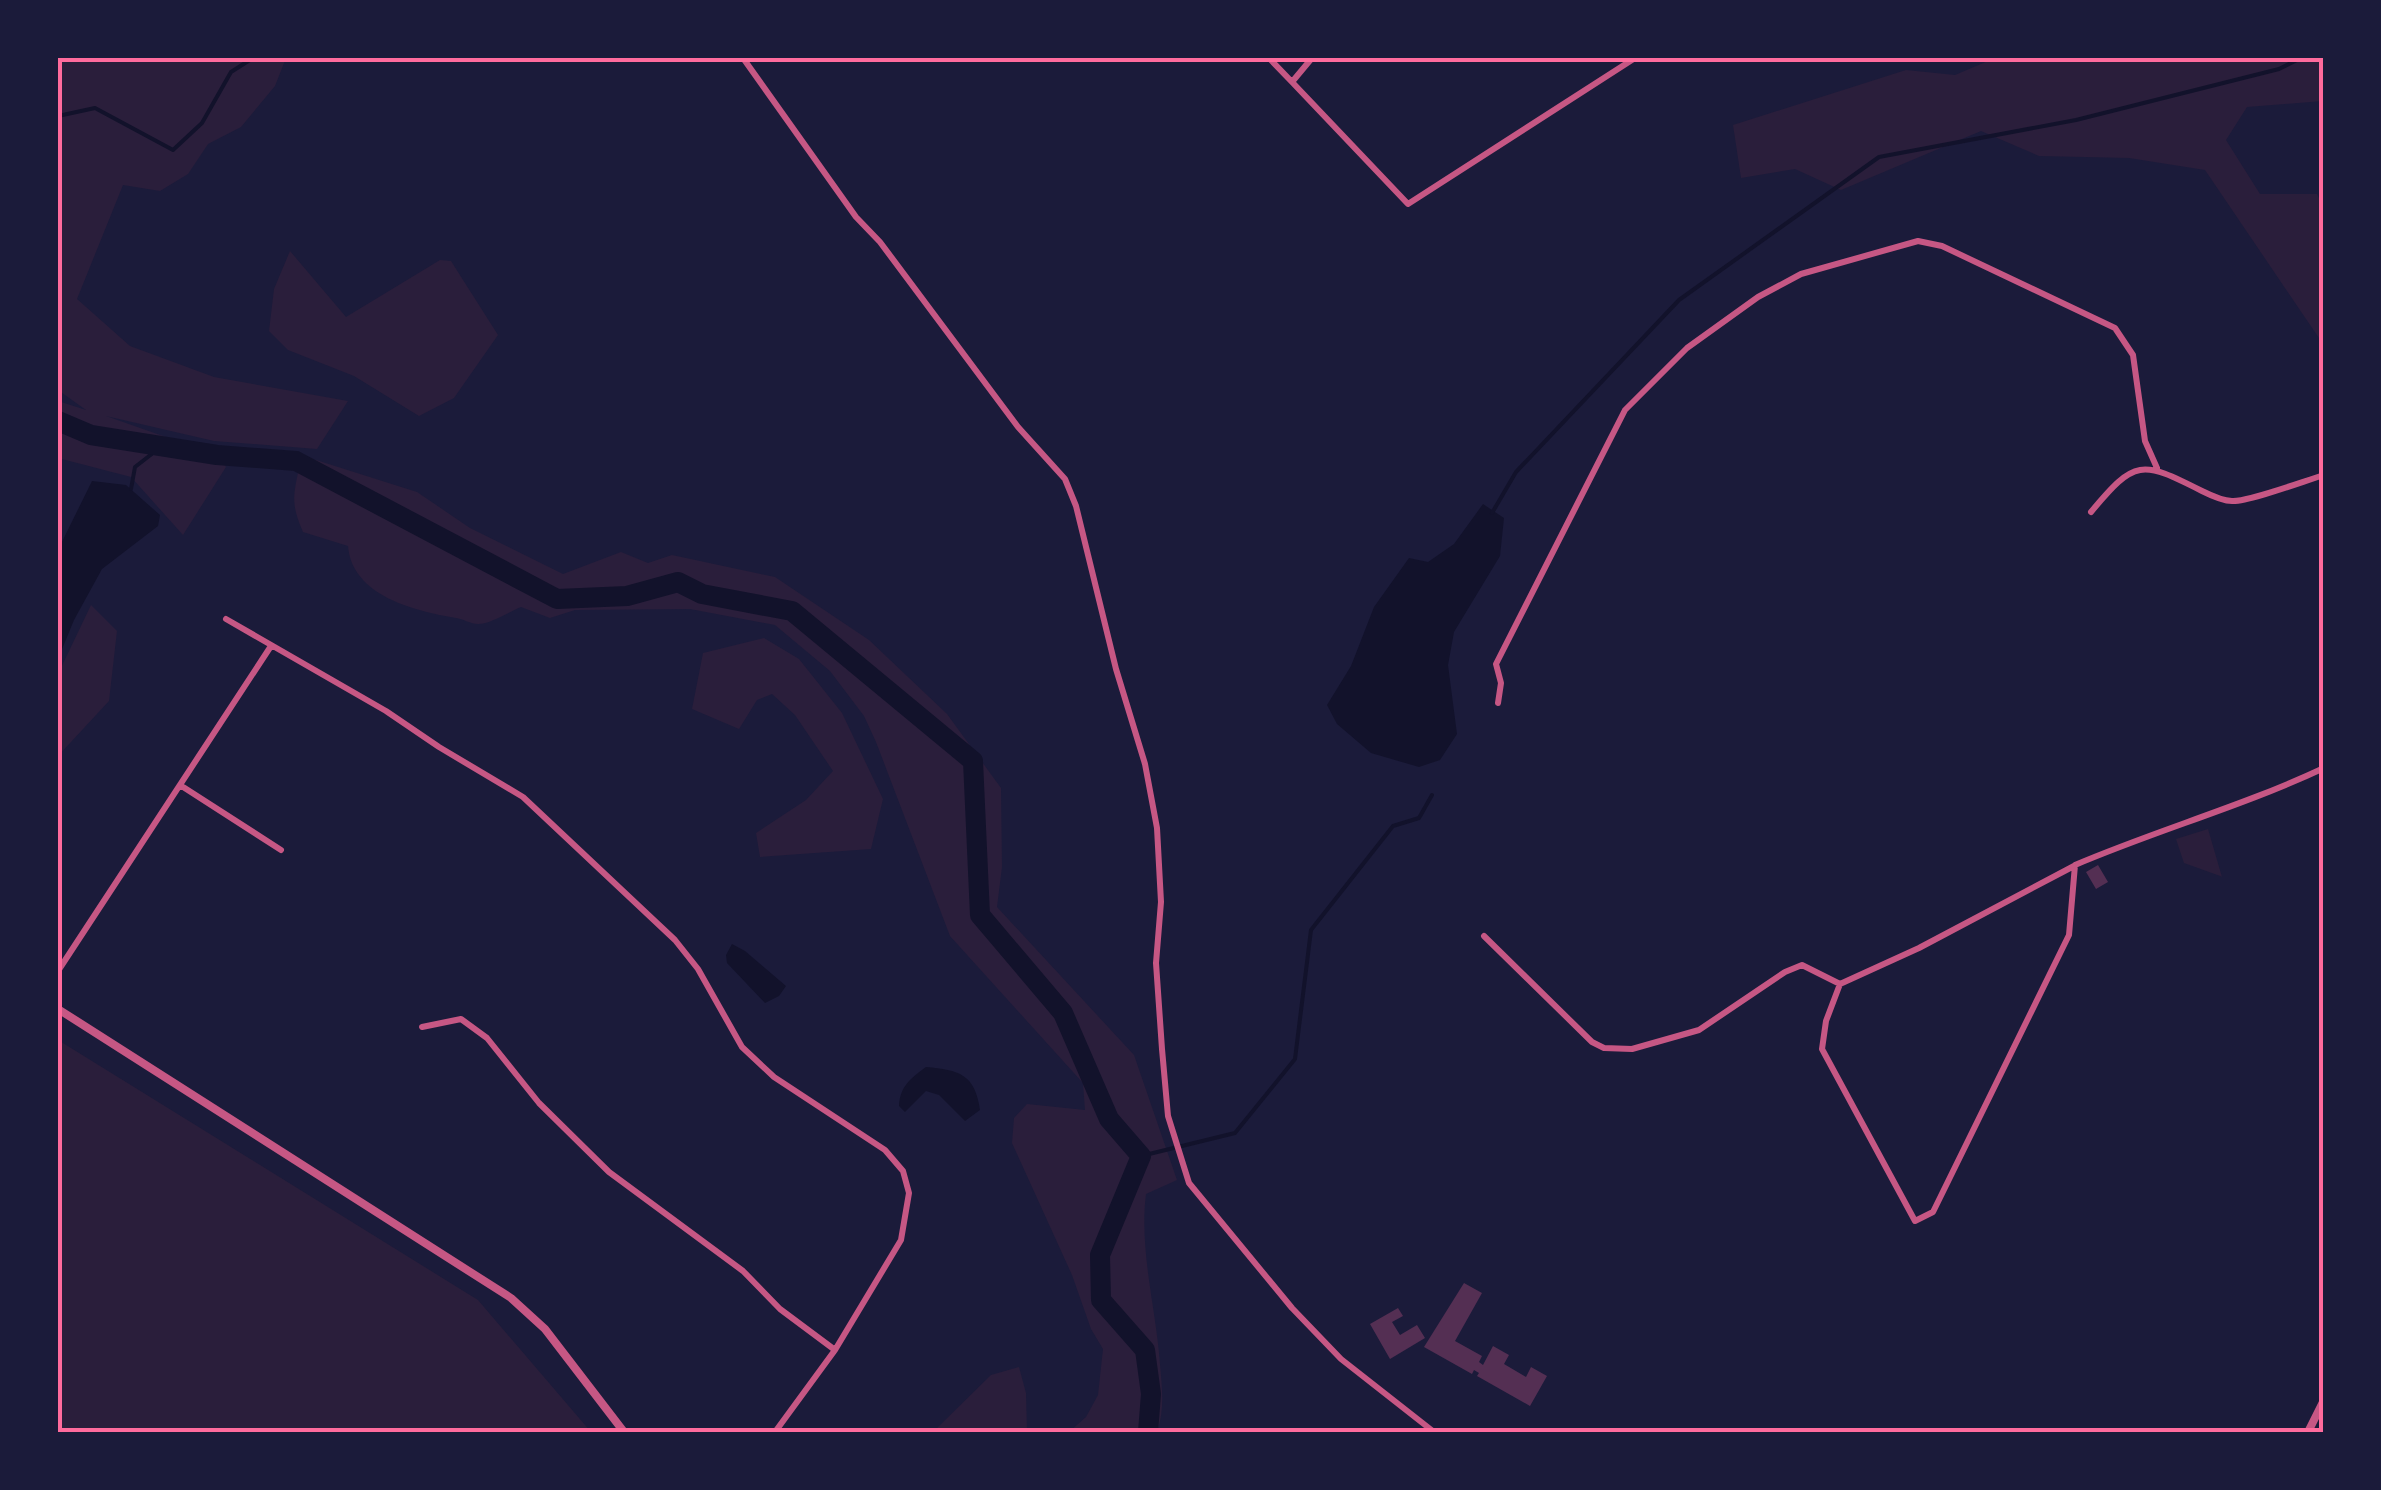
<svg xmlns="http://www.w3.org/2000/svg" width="2381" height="1490" viewBox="0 0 2381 1490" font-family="'Fira Sans Condensed',sans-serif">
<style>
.green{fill:#2a1e3b}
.water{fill:#12122b}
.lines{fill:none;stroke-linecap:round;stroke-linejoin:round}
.stream{stroke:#12122b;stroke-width:4}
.river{stroke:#12122b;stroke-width:20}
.building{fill:#542f53}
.minor{stroke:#c65784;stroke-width:6}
.tertiary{stroke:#c65784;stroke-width:8}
.neatline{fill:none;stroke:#ff6b9d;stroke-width:4}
</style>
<rect width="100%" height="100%" fill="#1b1b3a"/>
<!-- green -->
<path class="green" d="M 58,58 L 286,58 L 275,86 L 241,127 L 208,144 L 188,174 L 160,191 L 123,185 L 77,299 L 130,346 L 214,377 L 348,401 L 317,449 L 214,441 L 106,416 L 217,455 L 226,467 L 183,535 L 131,477 L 58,458 L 58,401 L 86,410 L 58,390 Z
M 1995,58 L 2323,58 L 2323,101 L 2247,107 L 2226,140 L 2260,194 L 2317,194 L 2323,206 L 2323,344 L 2205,170 L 2129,158 L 2039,156 L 1981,131 L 1841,190 L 1795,169 L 1741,178 L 1733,125 L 1906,70 L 1955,75 Z
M 290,251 L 346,317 L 440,260 L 451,261 L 498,335 L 454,398 L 419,416 L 354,376 L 288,350 L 269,331 L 274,289 Z
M 316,460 L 417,492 L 470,528 L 563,574 L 621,552 L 648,563 L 672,555 L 775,577 L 869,640 L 947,714 L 1001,788 L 1002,867 L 997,907 L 1134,1055 L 1177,1180 L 1146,1194 C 1139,1250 1156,1308 1160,1364 C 1162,1388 1165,1409 1157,1432 L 1069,1432 L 1086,1417 L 1098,1395 L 1103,1349 L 1091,1329 L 1072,1275 L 1012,1143 L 1014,1118 L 1027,1104 L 1085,1110 L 1083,1083 L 950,936 L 876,742 L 864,716 L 830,671 L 775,625 L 690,609 L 575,610 L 550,618 L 521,607 C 509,612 491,624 478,624 C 471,624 463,619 456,618 C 415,611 352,596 348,546 L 303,532 C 291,504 293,497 299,468 Z
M 91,605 L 117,631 L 109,701 L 58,756 L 58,674 Z
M 764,638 L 799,659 L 842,713 L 883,799 L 871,849 L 760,857 L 756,833 L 806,800 L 833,771 L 795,715 L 772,694 L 757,700 L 739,729 L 692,709 L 703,653 Z
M 2208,829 L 2222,877 L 2223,877 L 2184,863 L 2176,839 Z
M 58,1040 L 478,1300 L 591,1432 L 58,1432 Z
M 1019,1367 L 1026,1393 L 1027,1432 L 933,1432 L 991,1375 Z"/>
<!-- water -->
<path class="water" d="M 92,481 L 126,485 L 160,515 L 158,526 L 102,569 L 74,620 L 58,659 L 58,550 Z
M 1483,504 L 1504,518 L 1500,556 L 1454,632 L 1448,665 L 1457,734 L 1440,760 L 1419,767 L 1371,753 L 1337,724 L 1327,705 L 1351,666 L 1374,607 L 1409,558 L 1428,562 L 1454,544 Z
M 732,944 L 745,951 L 786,986 L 779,996 L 765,1003 L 727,963 L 726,955 Z
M 926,1067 C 959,1070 975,1074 980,1110 L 965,1121 L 939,1095 L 926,1091 L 905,1112 L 899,1106 C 900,1086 911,1078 926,1067 Z"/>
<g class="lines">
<!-- stream -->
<path class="stream" d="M 58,116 L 95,108 L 173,150 L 202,123 L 231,72 L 253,58
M 131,489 L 135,467 L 162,446
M 1492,513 L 1516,472 L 1679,300 L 1879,157 L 2076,120 L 2279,69 L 2301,58
M 1141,1156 L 1235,1133 L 1295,1059 L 1311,930 L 1393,826 L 1419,818 L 1432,795"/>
<!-- river -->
<path class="river" d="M 58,421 L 91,435 L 217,455 L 296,461 L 557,599 L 627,596 L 678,582 L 702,594 L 792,611 L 973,761 L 980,915 L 1063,1013 L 1109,1119 L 1141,1156 L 1100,1255 L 1101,1300 L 1145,1350 L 1151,1394 L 1148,1432"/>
</g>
<!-- building -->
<path class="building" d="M 2098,865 L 2108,882 L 2096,889 L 2086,872 Z
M 1464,1283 L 1482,1293 L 1455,1341 L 1482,1356 L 1479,1362 L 1483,1365 L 1493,1346 L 1509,1355 L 1504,1364 L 1526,1377 L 1531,1367 L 1547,1376 L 1530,1406 L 1477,1376 L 1479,1373 L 1474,1370 L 1472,1374 L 1424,1347 Z
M 1398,1308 L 1403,1316 L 1392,1322 L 1400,1335 L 1417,1325 L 1425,1338 L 1390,1359 L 1370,1324 Z"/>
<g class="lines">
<!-- minor -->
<path class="minor" d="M 743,58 L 856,217 L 880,242 L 1018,427 L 1065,479 L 1076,506 L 1116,669 L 1145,764 L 1157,828 L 1161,902 L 1156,963 L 1162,1049 L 1168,1116 L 1189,1183 L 1292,1308 L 1341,1359 L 1434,1432
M 1269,58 L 1292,82
M 1312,58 L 1292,82 L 1408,204 L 1635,58
M 2091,512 C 2135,459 2141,460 2202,491 C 2210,495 2223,501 2232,501 C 2248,502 2304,481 2324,475
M 226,619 L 386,711 L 439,747 L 523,797 L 675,940 L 698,969 L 742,1047 L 774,1077 L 885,1150 L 903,1171 L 909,1193 L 901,1240 L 835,1350 L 775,1432
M 1498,703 L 1501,683 L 1496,664 L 1625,410 L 1687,348 L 1758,297 L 1801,274 L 1918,241 L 1942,246 L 2115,328 L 2133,355 L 2145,441 L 2157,468
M 180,785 L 281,850
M 1484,936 L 1592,1042 L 1604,1048 L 1632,1049 L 1699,1030 L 1785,972 L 1802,965 L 1840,984 L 1826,1021 L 1822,1049 L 1915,1221 L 1933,1212 L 2069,935 L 2075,865 C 2157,830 2243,806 2324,768
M 58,971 L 271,646
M 1840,984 L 1919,948 L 2074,866
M 422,1027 L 461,1019 L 487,1038 L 539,1103 L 609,1172 L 743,1271 L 780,1309 L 835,1350"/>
<!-- tertiary -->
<path class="tertiary" d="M 58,1009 L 511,1298 L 545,1329 L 624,1432
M 2308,1432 L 2324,1400"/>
</g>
<!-- border -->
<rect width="2381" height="1490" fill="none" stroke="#1b1b3a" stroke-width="120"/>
<rect x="60" y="60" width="2261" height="1370" class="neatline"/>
</svg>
